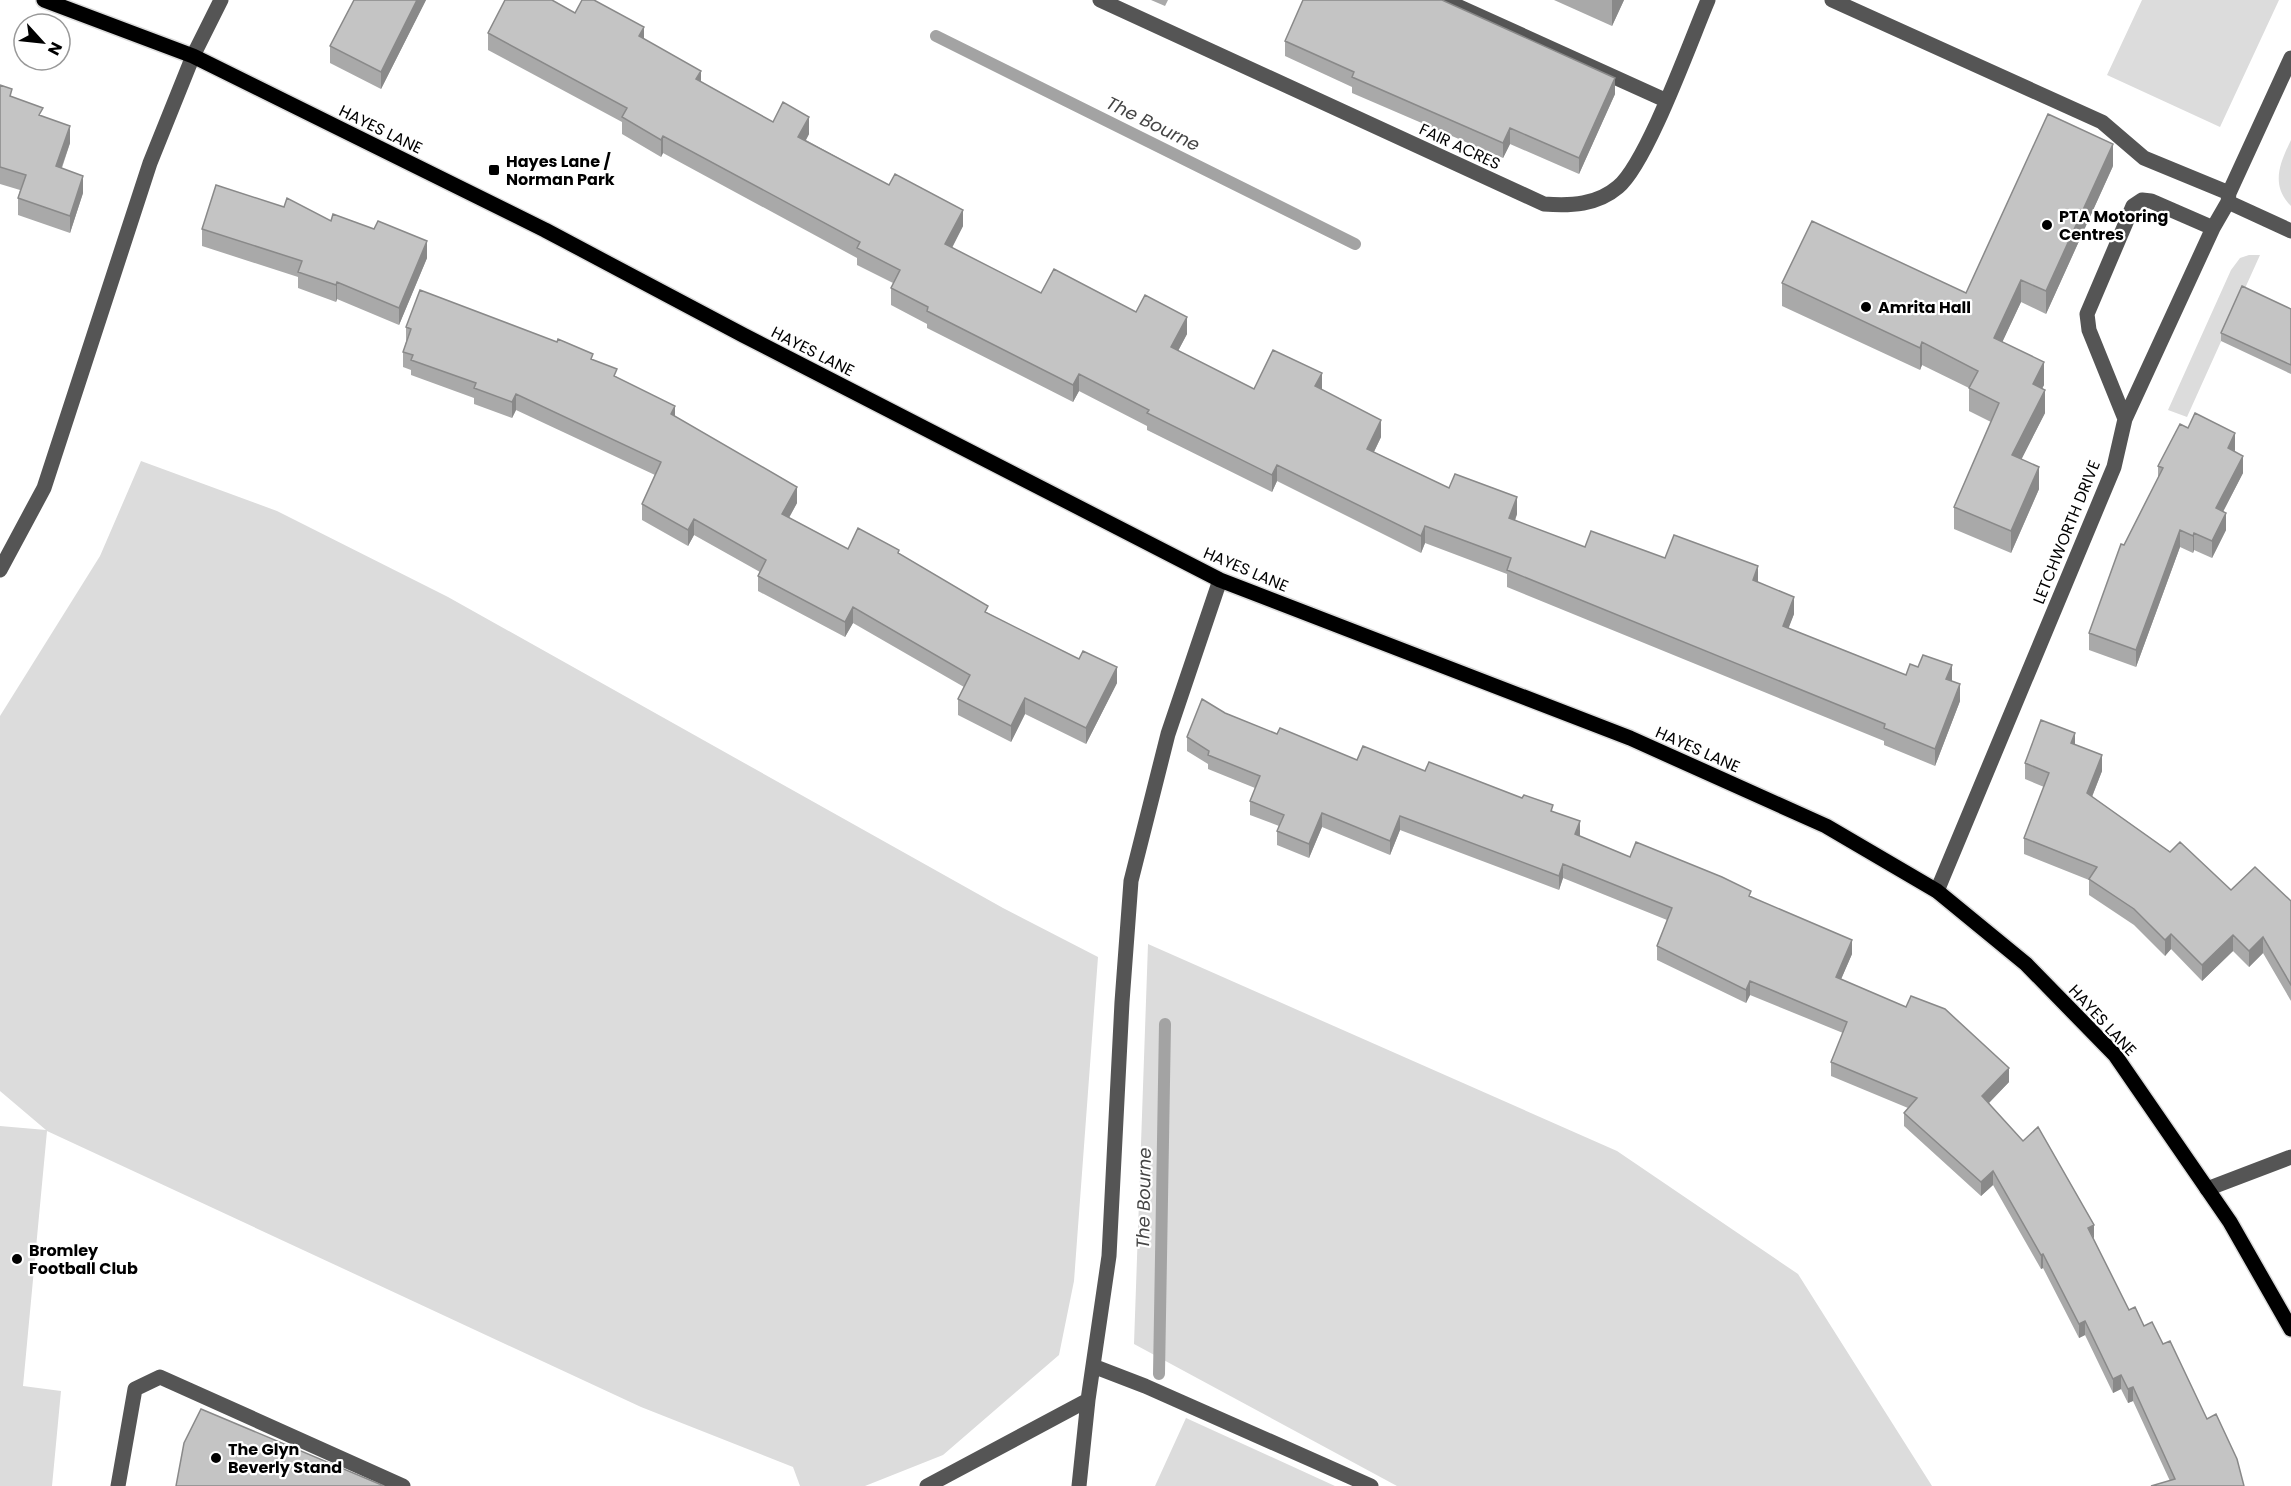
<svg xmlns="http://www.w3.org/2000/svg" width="2291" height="1486" viewBox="0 0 2291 1486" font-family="Poppins,sans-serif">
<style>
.green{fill:#dcdcdc}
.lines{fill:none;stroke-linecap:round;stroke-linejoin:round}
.stream{stroke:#a3a3a3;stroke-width:12}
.major-casing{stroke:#dbdbdb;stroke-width:18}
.minor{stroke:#555;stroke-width:15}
.major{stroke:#000;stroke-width:15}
.wall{fill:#a9a9a9}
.shaded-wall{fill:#898989}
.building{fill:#c4c4c4;stroke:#898989;stroke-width:1.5}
.poi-dot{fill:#000;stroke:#fff;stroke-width:2}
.labels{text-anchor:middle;stroke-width:4.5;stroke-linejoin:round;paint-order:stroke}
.street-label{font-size:16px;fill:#000;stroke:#fff}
.poi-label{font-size:16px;font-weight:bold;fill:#000;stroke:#fff;text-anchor:start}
.water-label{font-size:18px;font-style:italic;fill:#444;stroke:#fff}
</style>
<rect width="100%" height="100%" fill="#fff"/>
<!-- green -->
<path class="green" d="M 2142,0 L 2279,0 L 2220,127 L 2107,75 Z
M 2291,140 L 2291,206 C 2270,185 2280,163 2291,140 Z
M 2249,255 L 2260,255 L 2187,417 L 2168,410 L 2231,270 L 2240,258 Z
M 141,461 L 277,511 L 448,597 L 1003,908 L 1098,957 L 1074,1281 L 1059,1355 L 943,1455 L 865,1486 L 800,1486 L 793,1467 L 641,1407 L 47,1131 L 23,1386 L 61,1391 L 52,1486 L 0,1486 L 0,1126 L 46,1130 L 0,1091 L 0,716 L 100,556 Z
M 1148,944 L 1617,1151 L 1798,1274 L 1932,1486 L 1397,1486 L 1134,1344 Z
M 1186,1418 L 1335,1486 L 1155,1486 Z"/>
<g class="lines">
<!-- stream -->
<path class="stream" d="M 936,36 L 1355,244
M 1159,1374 L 1165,1024"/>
<defs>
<path id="major" d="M 44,0 L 193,56 L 545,230 L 743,335 L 1220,580 L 1630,738 L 1826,826 L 1937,891 L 2026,964 L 2115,1055 L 2230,1222 L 2291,1329"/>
</defs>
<!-- major casing -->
<use href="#major" class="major-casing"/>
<!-- minor -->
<path class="minor" d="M 1100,0 L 1544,204 C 1571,206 1597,205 1618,187 C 1647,163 1691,40 1708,0
M 1444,0 L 1665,100
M 1832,0 L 2102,122 L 2144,158 L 2229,193
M 2228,202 L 2291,231
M 2125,419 L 2089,330 L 2087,314 L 2133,206 L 2142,200 L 2151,201 L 2213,228
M 0,570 L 44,488 L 150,163 L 193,56 L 221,0
M 1937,891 L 2114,467 L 2125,419 L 2213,228 L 2228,202 L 2229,193 L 2291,58
M 2207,1189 L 2291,1157
M 1093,1366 L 1145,1386 L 1371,1486
M 118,1486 L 135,1389 L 160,1377 L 403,1486
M 927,1486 L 1088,1400
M 1079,1486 L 1088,1400 L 1109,1256 L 1122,1002 L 1131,881 L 1168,734 L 1220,580"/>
<!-- major -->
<use href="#major" class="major"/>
</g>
<!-- wall -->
<path class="wall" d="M 354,0 L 426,0 L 381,89 L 330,63 L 330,46 Z
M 1151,0 L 1168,0 L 1165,6 Z
M 1554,0 L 1624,0 L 1612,26 Z
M 575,13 L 644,39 L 701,82 L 773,122 L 809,134 L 806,140 L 963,226 L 952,248 L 1041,293 L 1136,312 L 1187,334 L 1178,351 L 1254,389 L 1322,390 L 1381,437 L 1374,452 L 1449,488 L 1517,514 L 1515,521 L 1585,547 L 1665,558 L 1758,582 L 1794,614 L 1788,628 L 1906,675 L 1952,681 L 1960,701 L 1935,766 L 1884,745 L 1884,741 L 1507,587 L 1507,574 L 1425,543 L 1421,553 L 1277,481 L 1272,492 L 1147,430 L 1147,426 L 1079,391 L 1073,402 L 927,328 L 927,324 L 891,305 L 891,288 L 893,283 L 857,265 L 857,258 L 663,153 L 661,157 L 622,134 L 622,122 L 488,50 L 488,33 Z
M 1285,41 L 1615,94 L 1579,174 L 1510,144 L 1503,158 L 1352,93 L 1352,87 L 1285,56 Z
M 0,85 L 12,97 L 43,117 L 70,143 L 62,168 L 83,193 L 70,233 L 18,215 L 18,198 L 20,190 L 0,184 Z
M 2113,166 L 2046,314 L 2021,302 L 2002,342 L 2044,385 L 2042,388 L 2045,413 L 2021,459 L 2039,489 L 2011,553 L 1954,529 L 1954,507 L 1991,422 L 1969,411 L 1969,388 L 1922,365 L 1920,370 L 1782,306 L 1782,283 L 1966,293 Z
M 331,221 L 427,258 L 399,325 L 337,299 L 336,302 L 298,288 L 298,277 L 202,246 L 202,229 Z
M 2291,309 L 2291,374 L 2221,341 L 2221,333 Z
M 406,327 L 593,360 L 617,377 L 675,417 L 797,503 L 789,518 L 848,549 L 899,554 L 988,613 L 1117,683 L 1086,744 L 1025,714 L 1011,742 L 958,715 L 958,699 L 964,687 L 853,623 L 845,637 L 758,591 L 758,576 L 760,572 L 694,535 L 688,546 L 642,520 L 642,504 L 655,475 L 516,410 L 512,418 L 474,404 L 474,398 L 411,375 L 411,370 L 403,367 L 403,352 L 406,342 Z
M 2235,450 L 2235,452 L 2243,473 L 2223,512 L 2226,530 L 2212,558 L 2194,550 L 2193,553 L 2180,547 L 2136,667 L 2089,650 L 2089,633 L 2124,545 L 2158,478 L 2158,466 Z
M 1225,713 L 1277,734 L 1357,760 L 1425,771 L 1553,811 L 1579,836 L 1630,857 L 1751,897 L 1852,954 L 1841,979 L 2009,1082 L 1989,1103 L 2093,1239 L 2129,1310 L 2163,1344 L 2207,1419 L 2237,1459 L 2170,1481 L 2133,1401 L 2128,1403 L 2121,1389 L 2113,1393 L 2085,1335 L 2079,1338 L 2043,1268 L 2041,1269 L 1993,1185 L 1981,1196 L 1904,1126 L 1904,1113 L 1908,1108 L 1831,1076 L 1831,1062 L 1843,1033 L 1750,995 L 1746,1003 L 1657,960 L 1657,946 L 1667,920 L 1563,878 L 1559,890 L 1400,830 L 1390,855 L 1322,827 L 1309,858 L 1277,845 L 1277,831 L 1279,826 L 1250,815 L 1250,801 L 1255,788 L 1208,769 L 1208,764 L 1187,751 L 1187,737 Z
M 2075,745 L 2102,771 L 2092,797 L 2170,852 L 2231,890 L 2291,901 L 2291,1001 L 2263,953 L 2249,967 L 2233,951 L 2202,981 L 2171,949 L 2165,956 L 2134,925 L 2089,895 L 2089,880 L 2024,854 L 2024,838 L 2044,787 L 2025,779 L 2025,763 Z"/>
<!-- shaded-wall -->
<path class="shaded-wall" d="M 417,0 L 426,0 L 381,89 L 381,72 Z
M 1612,0 L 1624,0 L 1612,26 Z
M 644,27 L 644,43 L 639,36 Z
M 701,71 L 701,88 L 696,79 Z
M 1615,78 L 1615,94 L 1579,174 L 1579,158 Z
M 809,117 L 809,134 L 798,154 L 798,137 Z
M 70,126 L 70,143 L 56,183 L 56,166 Z
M 1510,128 L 1510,144 L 1503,158 L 1503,143 Z
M 663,136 L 663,153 L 661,157 L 661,140 Z
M 2113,144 L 2113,166 L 2046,314 L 2046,291 Z
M 83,176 L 83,193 L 70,233 L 70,216 Z
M 963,210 L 963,226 L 945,261 L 945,244 Z
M 427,241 L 427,258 L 399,325 L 399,308 Z
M 2021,280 L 2021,302 L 1994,360 L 1994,338 Z
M 337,282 L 337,299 L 336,302 L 336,285 Z
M 1187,317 L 1187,334 L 1171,364 L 1171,347 Z
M 1922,342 L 1922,365 L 1920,370 L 1920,348 Z
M 2044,362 L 2044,385 L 2033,407 L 2033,384 Z
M 1322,373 L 1322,390 L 1315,386 Z
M 1079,374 L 1079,391 L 1073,402 L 1073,385 Z
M 2045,390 L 2045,413 L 2012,478 L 2012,455 Z
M 516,394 L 516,410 L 512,418 L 512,402 Z
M 675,406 L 675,422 L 671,414 Z
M 1381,420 L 1381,437 L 1367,466 L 1367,449 Z
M 2235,433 L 2235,450 L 2228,465 L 2228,448 Z
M 2243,456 L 2243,473 L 2216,525 L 2216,508 Z
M 1277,465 L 1277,481 L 1272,492 L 1272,475 Z
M 2039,467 L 2039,489 L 2011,553 L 2011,531 Z
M 797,487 L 797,503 L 782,530 L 782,514 Z
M 1517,497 L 1517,514 L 1509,535 L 1509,518 Z
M 2226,513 L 2226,530 L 2212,558 L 2212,541 Z
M 694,519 L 694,535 L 688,546 L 688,530 Z
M 1425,526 L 1425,543 L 1421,553 L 1421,536 Z
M 2180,530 L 2180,547 L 2136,667 L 2136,650 Z
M 2194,533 L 2194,550 L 2193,553 L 2193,536 Z
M 1758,566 L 1758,583 L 1753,580 Z
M 1794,597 L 1794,614 L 1783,643 L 1783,626 Z
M 853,607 L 853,623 L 845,637 L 845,622 Z
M 1952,665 L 1952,682 L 1946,679 Z
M 1117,667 L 1117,683 L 1086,744 L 1086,728 Z
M 1960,684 L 1960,701 L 1935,766 L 1935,749 Z
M 1025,698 L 1025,714 L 1011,742 L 1011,726 Z
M 2075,733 L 2075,749 L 2071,743 Z
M 2102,755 L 2102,771 L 2087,809 L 2087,793 Z
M 1322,813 L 1322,827 L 1309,858 L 1309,844 Z
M 1400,816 L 1400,830 L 1390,855 L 1390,841 Z
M 1580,821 L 1580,835 L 1575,848 L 1575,834 Z
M 1563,864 L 1563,878 L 1559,890 L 1559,876 Z
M 2171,934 L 2171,949 L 2165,956 L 2165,940 Z
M 2233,935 L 2233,951 L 2202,981 L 2202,965 Z
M 2263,937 L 2263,953 L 2249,967 L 2249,951 Z
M 1852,940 L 1852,954 L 1836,991 L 1836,977 Z
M 1750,981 L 1750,995 L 1746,1003 L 1746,990 Z
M 2009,1068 L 2009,1082 L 1982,1110 L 1982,1096 Z
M 1993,1171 L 1993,1185 L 1981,1196 L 1981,1182 Z
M 2094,1225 L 2094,1239 L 2088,1228 Z
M 2043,1254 L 2043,1268 L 2041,1269 L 2041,1255 Z
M 2085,1321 L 2085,1335 L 2079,1338 L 2079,1324 Z
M 2121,1375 L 2121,1389 L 2113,1393 L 2113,1379 Z
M 2133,1387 L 2133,1401 L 2128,1403 L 2128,1389 Z"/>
<!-- building -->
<path class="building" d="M 354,0 L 417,0 L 381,72 L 330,46 Z
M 505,0 L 552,0 L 575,13 L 582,0 L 594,0 L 644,27 L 639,36 L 701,71 L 696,79 L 773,122 L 783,102 L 809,117 L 798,137 L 889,185 L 895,174 L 963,210 L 945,244 L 1041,293 L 1054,269 L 1136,312 L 1145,295 L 1187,317 L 1171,347 L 1254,389 L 1273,350 L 1322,373 L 1315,386 L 1381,420 L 1367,449 L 1449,488 L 1455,474 L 1517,497 L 1509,518 L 1585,547 L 1591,531 L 1665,558 L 1674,535 L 1758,566 L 1753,580 L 1794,597 L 1783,626 L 1906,675 L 1910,664 L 1918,667 L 1923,655 L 1952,665 L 1946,679 L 1960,684 L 1935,749 L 1884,728 L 1885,724 L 1507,570 L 1511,558 L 1425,526 L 1421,536 L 1277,465 L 1272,475 L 1147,413 L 1149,410 L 1079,374 L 1073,385 L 927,311 L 928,307 L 891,288 L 900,270 L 857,248 L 860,242 L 663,136 L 661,140 L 622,117 L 627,108 L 488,33 Z
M 1303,0 L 1442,0 L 1615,78 L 1579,158 L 1510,128 L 1503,143 L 1352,77 L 1354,72 L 1285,41 Z
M 0,85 L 12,89 L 10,96 L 43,108 L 39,115 L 70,126 L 56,166 L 83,176 L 70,216 L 18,198 L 26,175 L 0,167 Z
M 2048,114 L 2113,144 L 2046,291 L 2021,280 L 1994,338 L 2044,362 L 2033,384 L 2045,390 L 2012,455 L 2039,467 L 2011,531 L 1954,507 L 1999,403 L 1969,388 L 1978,371 L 1922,342 L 1920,348 L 1782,283 L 1812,221 L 1966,293 Z
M 216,185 L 284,207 L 287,198 L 331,221 L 333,214 L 374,229 L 378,221 L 427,241 L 399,308 L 337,282 L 336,285 L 298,272 L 302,261 L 202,229 Z
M 2242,286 L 2291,309 L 2291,365 L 2221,333 Z
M 420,290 L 557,342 L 558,339 L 593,354 L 591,359 L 617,369 L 614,376 L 675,406 L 671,414 L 797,487 L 782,514 L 848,549 L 858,528 L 899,550 L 898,553 L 988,606 L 985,612 L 1079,659 L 1083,651 L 1117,667 L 1086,728 L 1025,698 L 1011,726 L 958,699 L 970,675 L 853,607 L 845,622 L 758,576 L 766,560 L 694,519 L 688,530 L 642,504 L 661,462 L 516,394 L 512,402 L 474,388 L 476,383 L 411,360 L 413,355 L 403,352 L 411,329 L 406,327 Z
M 2195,413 L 2235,433 L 2228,448 L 2243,456 L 2216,508 L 2226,513 L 2212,541 L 2194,533 L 2193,536 L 2180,530 L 2136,650 L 2089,633 L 2121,544 L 2124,545 L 2163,468 L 2158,466 L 2180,424 L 2188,428 Z
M 1202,699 L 1225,713 L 1277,734 L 1280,728 L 1357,760 L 1363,746 L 1425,771 L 1429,762 L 1522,798 L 1524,795 L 1553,805 L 1551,811 L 1580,821 L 1575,834 L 1630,857 L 1636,842 L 1722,877 L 1751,891 L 1749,896 L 1852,940 L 1836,977 L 1906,1007 L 1911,996 L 1945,1009 L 2009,1068 L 1982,1096 L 2023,1141 L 2038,1127 L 2094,1225 L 2088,1228 L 2129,1310 L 2135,1307 L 2144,1326 L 2152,1322 L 2163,1344 L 2170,1341 L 2207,1419 L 2216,1414 L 2237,1459 L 2244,1486 L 2151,1486 L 2175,1479 L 2133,1387 L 2128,1389 L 2121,1375 L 2113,1379 L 2085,1321 L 2079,1324 L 2043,1254 L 2041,1255 L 1993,1171 L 1981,1182 L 1904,1113 L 1917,1098 L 1831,1062 L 1847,1022 L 1750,981 L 1746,990 L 1657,946 L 1672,908 L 1563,864 L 1559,876 L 1400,816 L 1390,841 L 1322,813 L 1309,844 L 1277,831 L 1284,815 L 1250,801 L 1260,776 L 1208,755 L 1209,751 L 1187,737 Z
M 2041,720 L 2075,733 L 2071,743 L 2102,755 L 2087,793 L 2170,852 L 2180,842 L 2231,890 L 2255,867 L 2291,901 L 2291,985 L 2263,937 L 2249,951 L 2233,935 L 2202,965 L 2171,934 L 2165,940 L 2134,909 L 2089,879 L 2097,867 L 2024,838 L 2049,773 L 2025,763 Z
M 201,1409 L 384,1486 L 176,1486 L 184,1443 Z"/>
<!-- markers -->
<g class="poi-dot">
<rect x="488" y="164" width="12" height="12" rx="3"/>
<circle cx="2047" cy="225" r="6"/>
<circle cx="1866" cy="307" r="6"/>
<circle cx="17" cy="1259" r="6"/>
<circle cx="216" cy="1458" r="6"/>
</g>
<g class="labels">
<!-- street labels -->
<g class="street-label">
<text transform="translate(381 129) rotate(26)" y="6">HAYES LANE</text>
<text transform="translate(1460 146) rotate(25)" y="6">FAIR ACRES</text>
<text transform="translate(813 351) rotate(27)" y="6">HAYES LANE</text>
<text transform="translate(2066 532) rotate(-68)" y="6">LETCHWORTH DRIVE</text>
<text transform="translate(1246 569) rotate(23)" y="6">HAYES LANE</text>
<text transform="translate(1698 749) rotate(24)" y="6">HAYES LANE</text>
<text transform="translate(2103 1020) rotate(47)" y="6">HAYES LANE</text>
</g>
<!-- poi labels -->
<g class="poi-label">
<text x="506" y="167">Hayes Lane /<tspan x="506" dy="18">Norman Park</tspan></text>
<text x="2059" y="222">PTA Motoring<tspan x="2059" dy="18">Centres</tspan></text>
<text x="1878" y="313">Amrita Hall</text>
<text x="29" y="1256">Bromley<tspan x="29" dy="18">Football Club</tspan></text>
<text x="228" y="1455">The Glyn<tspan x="228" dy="18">Beverly Stand</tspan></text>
</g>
<!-- water labels -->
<g class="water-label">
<text transform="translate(1153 124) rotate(26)" y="6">The Bourne</text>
<text transform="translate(1144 1198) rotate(-89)" y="6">The Bourne</text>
</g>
</g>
<!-- north arrow -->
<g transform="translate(42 42) rotate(117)"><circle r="28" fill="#ffffff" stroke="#999999" stroke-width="1.5"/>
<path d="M0-4.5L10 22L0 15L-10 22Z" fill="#000000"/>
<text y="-9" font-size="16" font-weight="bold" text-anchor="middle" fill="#000000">N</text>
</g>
</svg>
